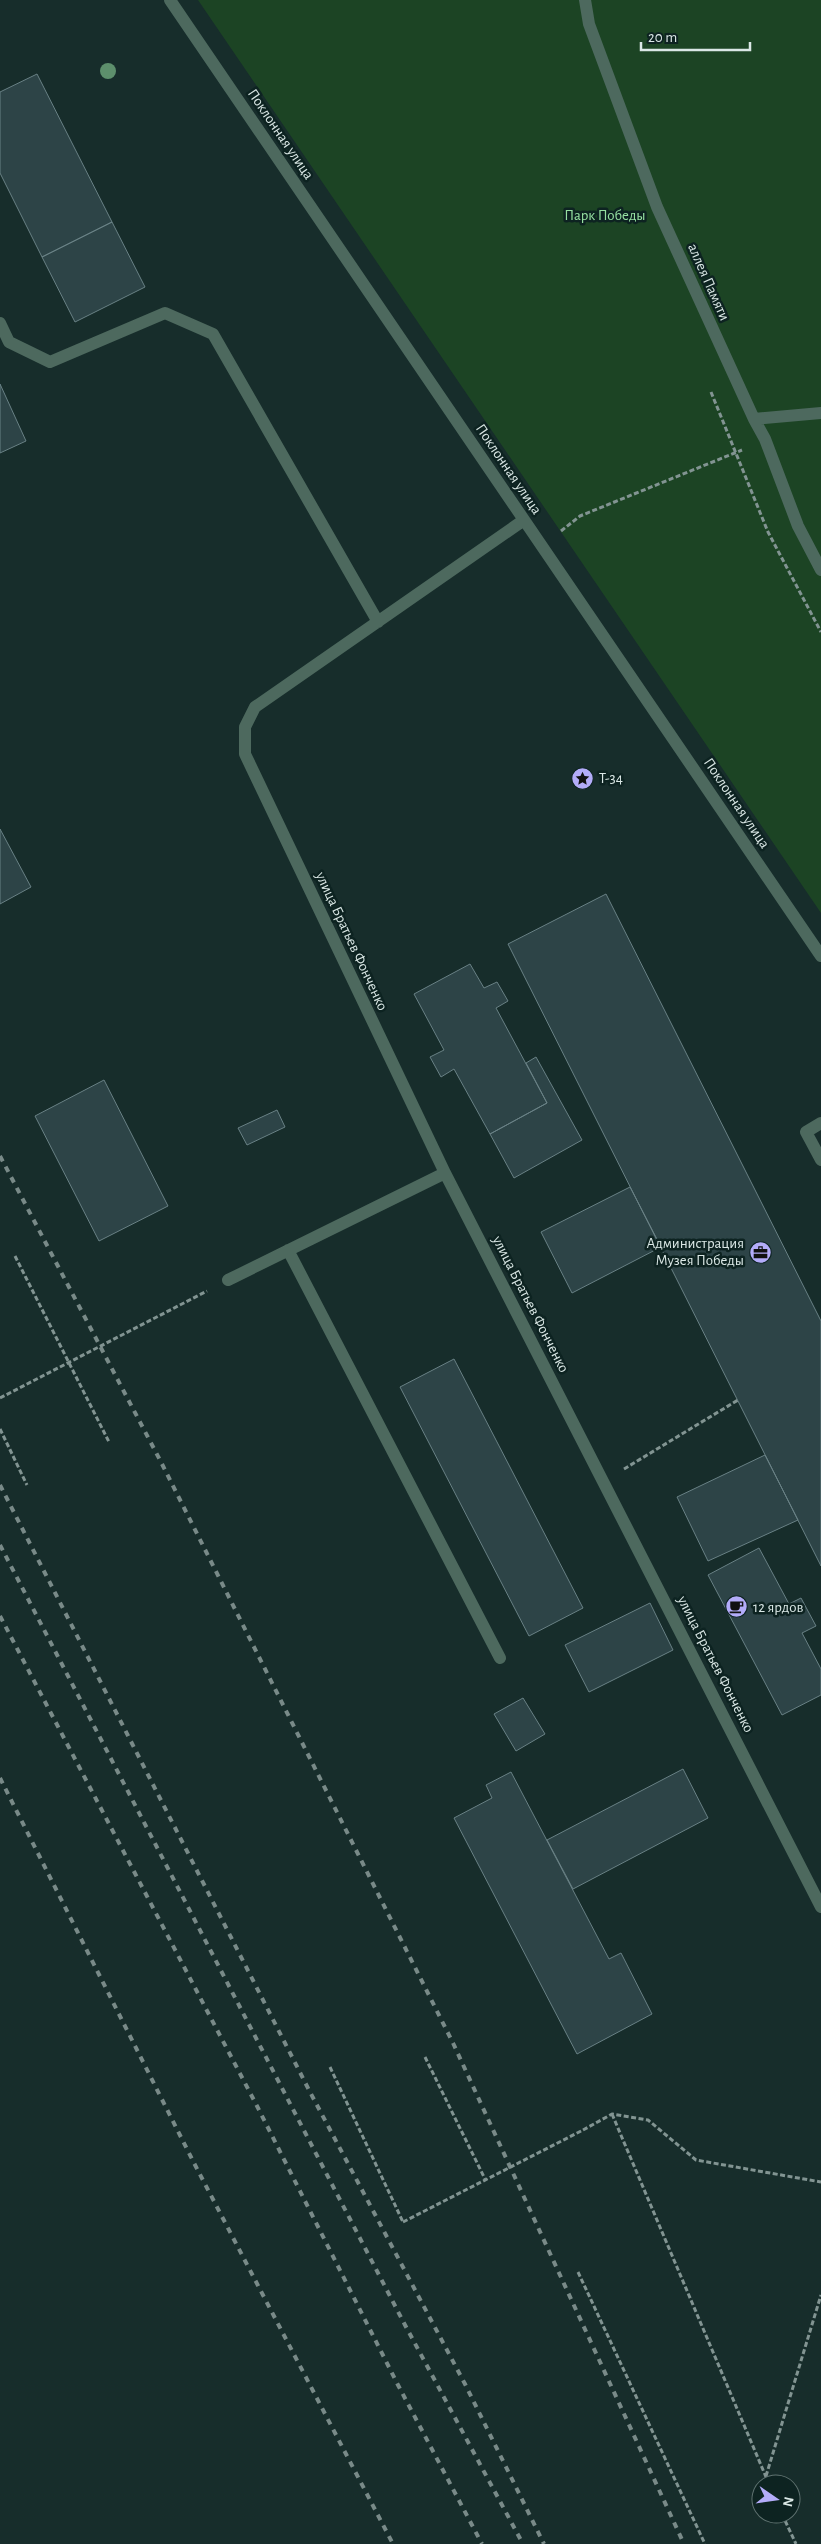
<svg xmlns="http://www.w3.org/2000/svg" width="821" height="2544" viewBox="0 0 821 2544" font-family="'Alegreya Sans',sans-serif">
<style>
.green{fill:#1c4424}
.building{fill:#2d4447;stroke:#698185}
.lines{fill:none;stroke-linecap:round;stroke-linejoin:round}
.path{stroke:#829492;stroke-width:3;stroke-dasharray:5 2.5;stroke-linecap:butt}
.service{stroke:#4d695e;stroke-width:12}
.pedestrian{stroke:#4d695e;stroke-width:12}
.rail{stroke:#798a88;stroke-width:4;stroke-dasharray:6 6;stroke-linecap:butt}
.path-bridge{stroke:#829492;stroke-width:3;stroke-dasharray:5 2.5;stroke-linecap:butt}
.tree{fill:#5d8f6c}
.labels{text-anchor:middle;stroke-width:5;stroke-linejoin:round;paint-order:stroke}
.street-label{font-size:15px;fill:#dbe8e6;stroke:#0d2321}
.park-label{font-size:15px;fill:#96e0a1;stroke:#0d2321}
.poi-label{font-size:15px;fill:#dbe8e6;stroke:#0d2321;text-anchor:start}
</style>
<rect width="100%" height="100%" fill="#172d2b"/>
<!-- green -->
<path class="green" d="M 198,0 L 821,0 L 821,913 Z"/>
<!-- building -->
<path class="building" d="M 37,74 L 112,222 L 42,257 L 0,173 L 0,92 Z
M 112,222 L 145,287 L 75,322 L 42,257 Z
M 0,384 L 26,441 L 0,453 Z
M 0,829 L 31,887 L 0,904 Z
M 606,894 L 821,1321 L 821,1566 L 508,944 Z
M 470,964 L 484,988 L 497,982 L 508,1001 L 496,1008 L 547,1103 L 490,1134 L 454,1069 L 441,1077 L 430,1057 L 444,1050 L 414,994 Z
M 536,1057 L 582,1140 L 514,1178 L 490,1134 L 547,1103 L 526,1063 Z
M 104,1080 L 168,1206 L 99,1241 L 35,1116 Z
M 277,1110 L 285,1127 L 247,1145 L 238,1128 Z
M 630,1187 L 661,1247 L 572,1293 L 541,1232 Z
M 454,1359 L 583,1608 L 529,1636 L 400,1387 Z
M 765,1455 L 798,1520 L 708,1561 L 677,1497 Z
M 759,1548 L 789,1604 L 801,1598 L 816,1626 L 802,1633 L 821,1669 L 821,1695 L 782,1715 L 708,1575 Z
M 650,1603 L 673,1650 L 589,1692 L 565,1645 Z
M 523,1698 L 545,1734 L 516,1751 L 494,1714 Z
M 683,1769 L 708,1818 L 573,1889 L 547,1840 Z
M 511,1772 L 609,1959 L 621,1953 L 652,2014 L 577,2054 L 454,1818 L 492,1798 L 486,1785 Z"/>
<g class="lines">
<!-- path -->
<path class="path" d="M 711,392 L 768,532 L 821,632
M 561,531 L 580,516 L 742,450
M 15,1256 L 109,1442
M 0,1429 L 27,1485
M 624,1469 L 738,1400
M 425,2057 L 485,2179
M 330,2067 L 403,2222
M 612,2114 L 769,2484
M 583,2130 L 612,2114 L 648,2120 L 696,2160 L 821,2182
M 578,2272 L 705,2544
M 766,2476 L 821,2295
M 782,2514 L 796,2544"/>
<!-- service -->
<path class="service" d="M 170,0 L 821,956
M 0,323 L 9,342 L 50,362 L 165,313 L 213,334 L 378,622
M 524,520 L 255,707 L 245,727 L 245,754 L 445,1173 L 821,1907
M 821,1123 L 806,1132 L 821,1160
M 288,1250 L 500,1658
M 228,1280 L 445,1173"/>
<!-- pedestrian -->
<path class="pedestrian" d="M 585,0 L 589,24 L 657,207 L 754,419 L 765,439 L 798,526 L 821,570
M 754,419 L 821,413"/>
<!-- rail -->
<path class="rail" d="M 0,1156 L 161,1462 L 453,2043 L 684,2544
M 0,1485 L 310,2092 L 465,2384 L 544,2544
M 0,1545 L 405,2325 L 523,2544
M 0,1616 L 257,2106 L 398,2385 L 482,2544
M 0,1778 L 194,2163 L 393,2544"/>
<!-- path-bridge -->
<path class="path-bridge" d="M 0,1398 L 207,1291
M 403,2222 L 583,2130"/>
</g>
<!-- trees -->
<circle class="tree" cx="108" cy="71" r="8"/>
<!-- icons -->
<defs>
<symbol id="sight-disc" viewBox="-11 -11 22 22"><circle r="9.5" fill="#b3acf9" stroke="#0d2321"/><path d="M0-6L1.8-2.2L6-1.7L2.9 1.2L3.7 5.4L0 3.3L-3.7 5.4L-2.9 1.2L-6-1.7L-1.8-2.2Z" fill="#111"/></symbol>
<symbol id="office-disc" viewBox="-11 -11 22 22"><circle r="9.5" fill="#b3acf9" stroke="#0d2321"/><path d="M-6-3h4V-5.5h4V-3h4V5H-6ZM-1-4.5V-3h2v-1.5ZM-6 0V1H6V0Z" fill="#111"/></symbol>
<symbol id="cafe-disc" viewBox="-11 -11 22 22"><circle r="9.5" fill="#b3acf9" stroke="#0d2321"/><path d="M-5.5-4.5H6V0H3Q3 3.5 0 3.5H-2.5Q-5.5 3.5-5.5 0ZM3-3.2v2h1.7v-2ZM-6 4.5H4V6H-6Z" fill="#111"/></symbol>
</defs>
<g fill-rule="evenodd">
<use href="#sight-disc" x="570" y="766" width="25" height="25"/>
<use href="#office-disc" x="748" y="1240" width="25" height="25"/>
<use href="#cafe-disc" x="724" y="1594" width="25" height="25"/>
</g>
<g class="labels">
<!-- street labels -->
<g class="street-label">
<text transform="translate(281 134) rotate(56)" y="5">Поклонная улица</text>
<text transform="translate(709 282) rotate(66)" y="5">аллея Памяти</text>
<text transform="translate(509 469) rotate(56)" y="5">Поклонная улица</text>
<text transform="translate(737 803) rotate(56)" y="5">Поклонная улица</text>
<text transform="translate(352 941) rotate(65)" y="5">улица Братьев Фонченко</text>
<text transform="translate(531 1304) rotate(63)" y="5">улица Братьев Фонченко</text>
<text transform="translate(716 1664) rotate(63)" y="5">улица Братьев Фонченко</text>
</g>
<!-- park labels -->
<g class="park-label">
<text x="605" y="220">Парк Победы</text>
</g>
<!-- poi labels -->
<g class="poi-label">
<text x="599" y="783">Т-34</text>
<text x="744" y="1248" text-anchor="end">Администрация<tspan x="744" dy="17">Музея Победы</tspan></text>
<text x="753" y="1612">12 ярдов</text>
</g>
</g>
<!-- north arrow -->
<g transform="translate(776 2499) rotate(103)"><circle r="24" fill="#0d2321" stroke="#5f7270"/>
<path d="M0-4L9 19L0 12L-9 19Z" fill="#b3acf9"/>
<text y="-8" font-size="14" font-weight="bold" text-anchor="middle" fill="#dbe8e6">N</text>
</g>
<!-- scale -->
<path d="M641 42v8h109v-8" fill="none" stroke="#dbe8e6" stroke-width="2.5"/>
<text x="648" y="42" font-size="15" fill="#dbe8e6" stroke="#0d2321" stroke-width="4" paint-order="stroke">20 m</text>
</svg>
